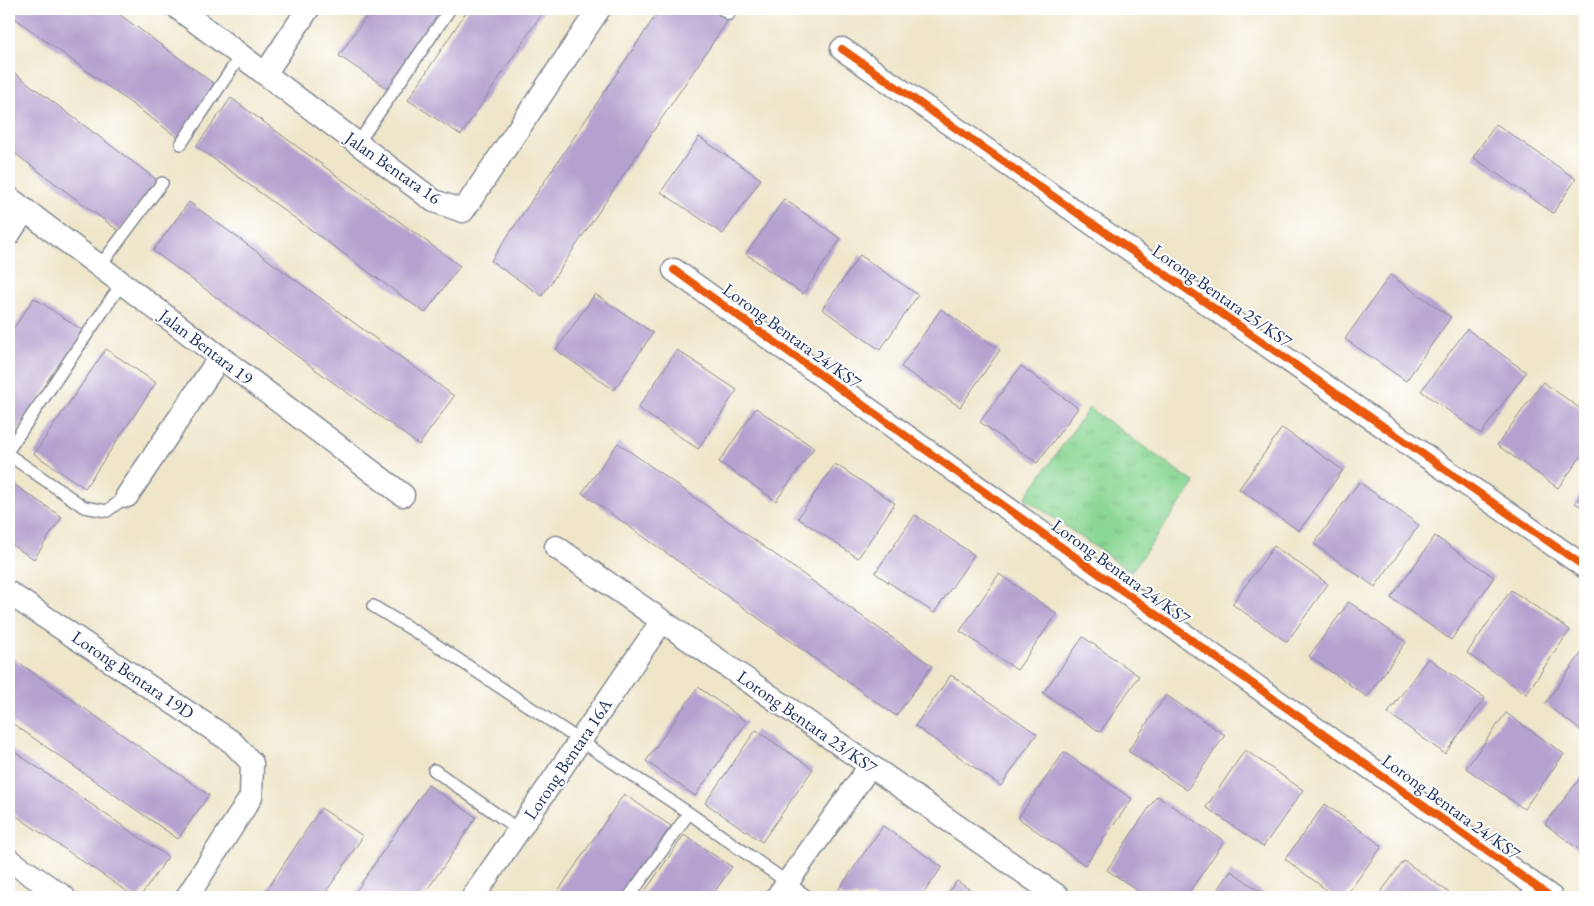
<svg xmlns="http://www.w3.org/2000/svg" width="1594" height="906" viewBox="0 0 1594 906" font-family="'EB Garamond',serif">
<style>
.park{fill:url(#park-tufts);stroke:#538379}
.building{fill:#b5a1cf}
.lines{fill:none;stroke-linecap:round;stroke-linejoin:round}
.lane-casing{stroke:#858a94;stroke-width:14}
.street-casing{stroke:#858a94;stroke-width:25}
.lane{stroke:#fff;stroke-width:11}
.street{stroke:#fff;stroke-width:22}
.cycleway-casing{stroke:#fff;stroke-width:11}
.cycleway{stroke:#e8590c;stroke-width:8}
.labels{text-anchor:middle;stroke-width:4;stroke-linejoin:round;paint-order:stroke}
.street-label{font-size:18px;fill:#1b2f5e;stroke:#fff}
</style>
<defs>
<pattern id="park-tufts" width="24" height="20" patternUnits="userSpaceOnUse" patternTransform="scale(1.25)"><rect width="24" height="20" fill="#8bd794"/><path d="M3 7l-1-3M5 7V3M7 7l1-3M15 17l-1-3M17 17v-4M19 17l1-3" fill="none" stroke="#77b982"/></pattern>
</defs>
<rect width="100%" height="100%" fill="#fff"/>
<filter id="ink" filterUnits="userSpaceOnUse"><feTurbulence type="fractalNoise" baseFrequency=".02" numOctaves="2"/><feDisplacementMap in="SourceGraphic" scale="10" xChannelSelector="R" yChannelSelector="G"/><feConvolveMatrix kernelMatrix="1 2 1 2 8 2 1 2 1" color-interpolation-filters="sRGB"/></filter>
<filter id="wash" filterUnits="userSpaceOnUse"><feTurbulence type="fractalNoise" baseFrequency=".0096" numOctaves="4" result="noise"/><feDisplacementMap in="SourceGraphic" scale="20" xChannelSelector="R" yChannelSelector="G"/><feGaussianBlur stdDeviation="1.12" result="paint"/><feColorMatrix in="noise" values="0 0 0 0 0 0 0 0 0 0 0 0 0 0 0 0 0 1.4 0 .05"/><feComposite in="paint" operator="in"/></filter>
<g filter="url(#wash)">
<rect width="100%" height="100%" fill="#efe6ca"/>
<!-- park -->
<path class="park" d="M 1089,408 L 1195,483 L 1131,572 L 1025,498 Z"/>
<g id="blocks">
<!-- building -->
<path class="building" d="M 9,9 L 112,9 L 220,88 L 181,140 L 9,14 Z
M 371,9 L 444,9 L 390,90 L 339,56 Z
M 468,9 L 545,9 L 461,135 L 408,100 Z
M 660,9 L 718,9 L 730,17 L 542,296 L 491,261 Z
M 9,69 L 157,180 L 119,231 L 9,149 Z
M 231,98 L 460,266 L 425,313 L 196,146 Z
M 1496,124 L 1576,179 L 1553,213 L 1473,157 Z
M 699,137 L 761,179 L 723,234 L 661,192 Z
M 784,199 L 841,239 L 803,294 L 746,254 Z
M 189,202 L 454,396 L 419,445 L 153,251 Z
M 860,255 L 918,295 L 880,350 L 822,309 Z
M 1390,275 L 1451,317 L 1406,381 L 1345,339 Z
M 595,294 L 653,333 L 614,390 L 556,350 Z
M 34,298 L 85,332 L 13,438 L 9,435 L 9,335 Z
M 941,309 L 1000,350 L 960,407 L 901,367 Z
M 1467,329 L 1526,372 L 1481,434 L 1421,391 Z
M 106,349 L 156,383 L 85,488 L 34,454 Z
M 677,350 L 737,390 L 698,449 L 638,408 Z
M 1021,366 L 1078,408 L 1037,463 L 980,422 Z
M 1543,382 L 1585,412 L 1585,451 L 1558,488 L 1497,445 Z
M 756,408 L 814,448 L 776,501 L 719,462 Z
M 1282,428 L 1343,470 L 1299,531 L 1239,489 Z
M 618,443 L 932,666 L 896,716 L 582,493 Z
M 835,464 L 895,503 L 858,558 L 798,518 Z
M 9,481 L 62,517 L 34,559 L 9,543 Z
M 1359,482 L 1419,525 L 1375,587 L 1314,544 Z
M 1585,488 L 1585,509 L 1575,503 Z
M 915,515 L 974,555 L 934,613 L 875,573 Z
M 1435,536 L 1494,577 L 1451,640 L 1391,598 Z
M 1274,546 L 1328,584 L 1287,642 L 1232,604 Z
M 999,574 L 1057,614 L 1017,670 L 960,631 Z
M 1511,590 L 1570,630 L 1526,694 L 1467,653 Z
M 1349,602 L 1406,642 L 1367,697 L 1309,656 Z
M 1083,637 L 1139,676 L 1100,732 L 1043,693 Z
M 1585,648 L 1585,733 L 1545,704 Z
M 9,656 L 209,795 L 178,839 L 9,721 Z
M 1428,658 L 1485,698 L 1445,754 L 1388,713 Z
M 951,675 L 1037,734 L 1001,786 L 915,726 Z
M 698,687 L 747,722 L 695,796 L 646,761 Z
M 1166,695 L 1225,735 L 1187,790 L 1128,751 Z
M 1506,713 L 1564,754 L 1524,809 L 1466,768 Z
M 756,730 L 813,769 L 762,842 L 705,803 Z
M 9,748 L 168,857 L 140,897 L 135,897 L 9,811 Z
M 1245,750 L 1303,790 L 1263,847 L 1206,807 Z
M 1064,752 L 1132,799 L 1085,865 L 1018,818 Z
M 1585,772 L 1585,854 L 1545,824 Z
M 428,785 L 476,817 L 448,860 L 422,897 L 352,897 Z
M 624,794 L 671,826 L 622,897 L 554,897 Z
M 1157,796 L 1224,841 L 1186,897 L 1148,897 L 1107,870 Z
M 1325,804 L 1382,846 L 1345,897 L 1336,897 L 1285,859 Z
M 321,808 L 363,836 L 335,879 L 322,897 L 262,897 Z
M 883,826 L 942,867 L 921,897 L 844,897 L 837,892 Z
M 684,835 L 732,867 L 711,897 L 641,897 Z
M 1404,861 L 1433,881 L 1455,897 L 1377,897 Z
M 1231,871 L 1261,892 L 1269,897 L 1213,897 Z
M 957,881 L 981,897 L 945,897 Z"/>
</g>
</g>
<g filter="url(#ink)">
<use href="#blocks" fill-opacity="0" stroke="#858a94" stroke-width="1"/>
<g class="lines">
<defs>
<path id="lane" d="M 722,9 L 729,14
M 358,143 L 450,9
M 181,144 L 241,55
M 100,266 L 162,183
M 9,449 L 122,283
M 9,455 L 84,507 L 107,511 L 127,496
M 373,606 L 429,640 L 689,813 L 808,897
M 434,770 L 519,830
M 629,897 L 689,813"/>
<path id="street" d="M 179,9 L 434,201 L 463,211 L 599,9
M 842,49 L 1585,567
M 265,74 L 308,9
M 9,198 L 403,495
M 9,234 L 25,210
M 674,270 L 1551,897
M 127,496 L 220,357
M 556,547 L 1059,897
M 9,593 L 232,742 L 252,763 L 251,797 L 187,897
M 9,860 L 64,897
M 473,897 L 662,621
M 777,897 L 870,766"/>
</defs>
<!-- lane casing -->
<use href="#lane" class="lane-casing"/>
<!-- street casing -->
<use href="#street" class="street-casing"/>
<!-- lane -->
<use href="#lane" class="lane"/>
<!-- street -->
<use href="#street" class="street"/>
<defs>
<path id="cycleway" d="M 842,49 L 1585,567
M 674,270 L 1551,897"/>
</defs>
<!-- cycleway casing -->
<use href="#cycleway" class="cycleway-casing"/>
<!-- cycleway -->
<use href="#cycleway" class="cycleway"/>
</g>
</g>
<g class="labels">
<!-- street labels -->
<g class="street-label">
<text transform="translate(393 168) rotate(35)" y="6">Jalan Bentara 16</text>
<text transform="translate(1222 296) rotate(35)" y="6">Lorong Bentara 25/KS7</text>
<text transform="translate(792 336) rotate(36)" y="6">Lorong Bentara 24/KS7</text>
<text transform="translate(206 347) rotate(37)" y="6">Jalan Bentara 19</text>
<text transform="translate(1121 572) rotate(36)" y="6">Lorong Bentara 24/KS7</text>
<text transform="translate(133 675) rotate(34)" y="6">Lorong Bentara 19D</text>
<text transform="translate(807 722) rotate(35)" y="6">Lorong Bentara 23/KS7</text>
<text transform="translate(568 759) rotate(-56)" y="6">Lorong Bentara 16A</text>
<text transform="translate(1451 807) rotate(36)" y="6">Lorong Bentara 24/KS7</text>
</g>
</g>
<!-- margin -->
<rect width="1594" height="906" fill="none" stroke="#fff" stroke-width="30"/>
</svg>
